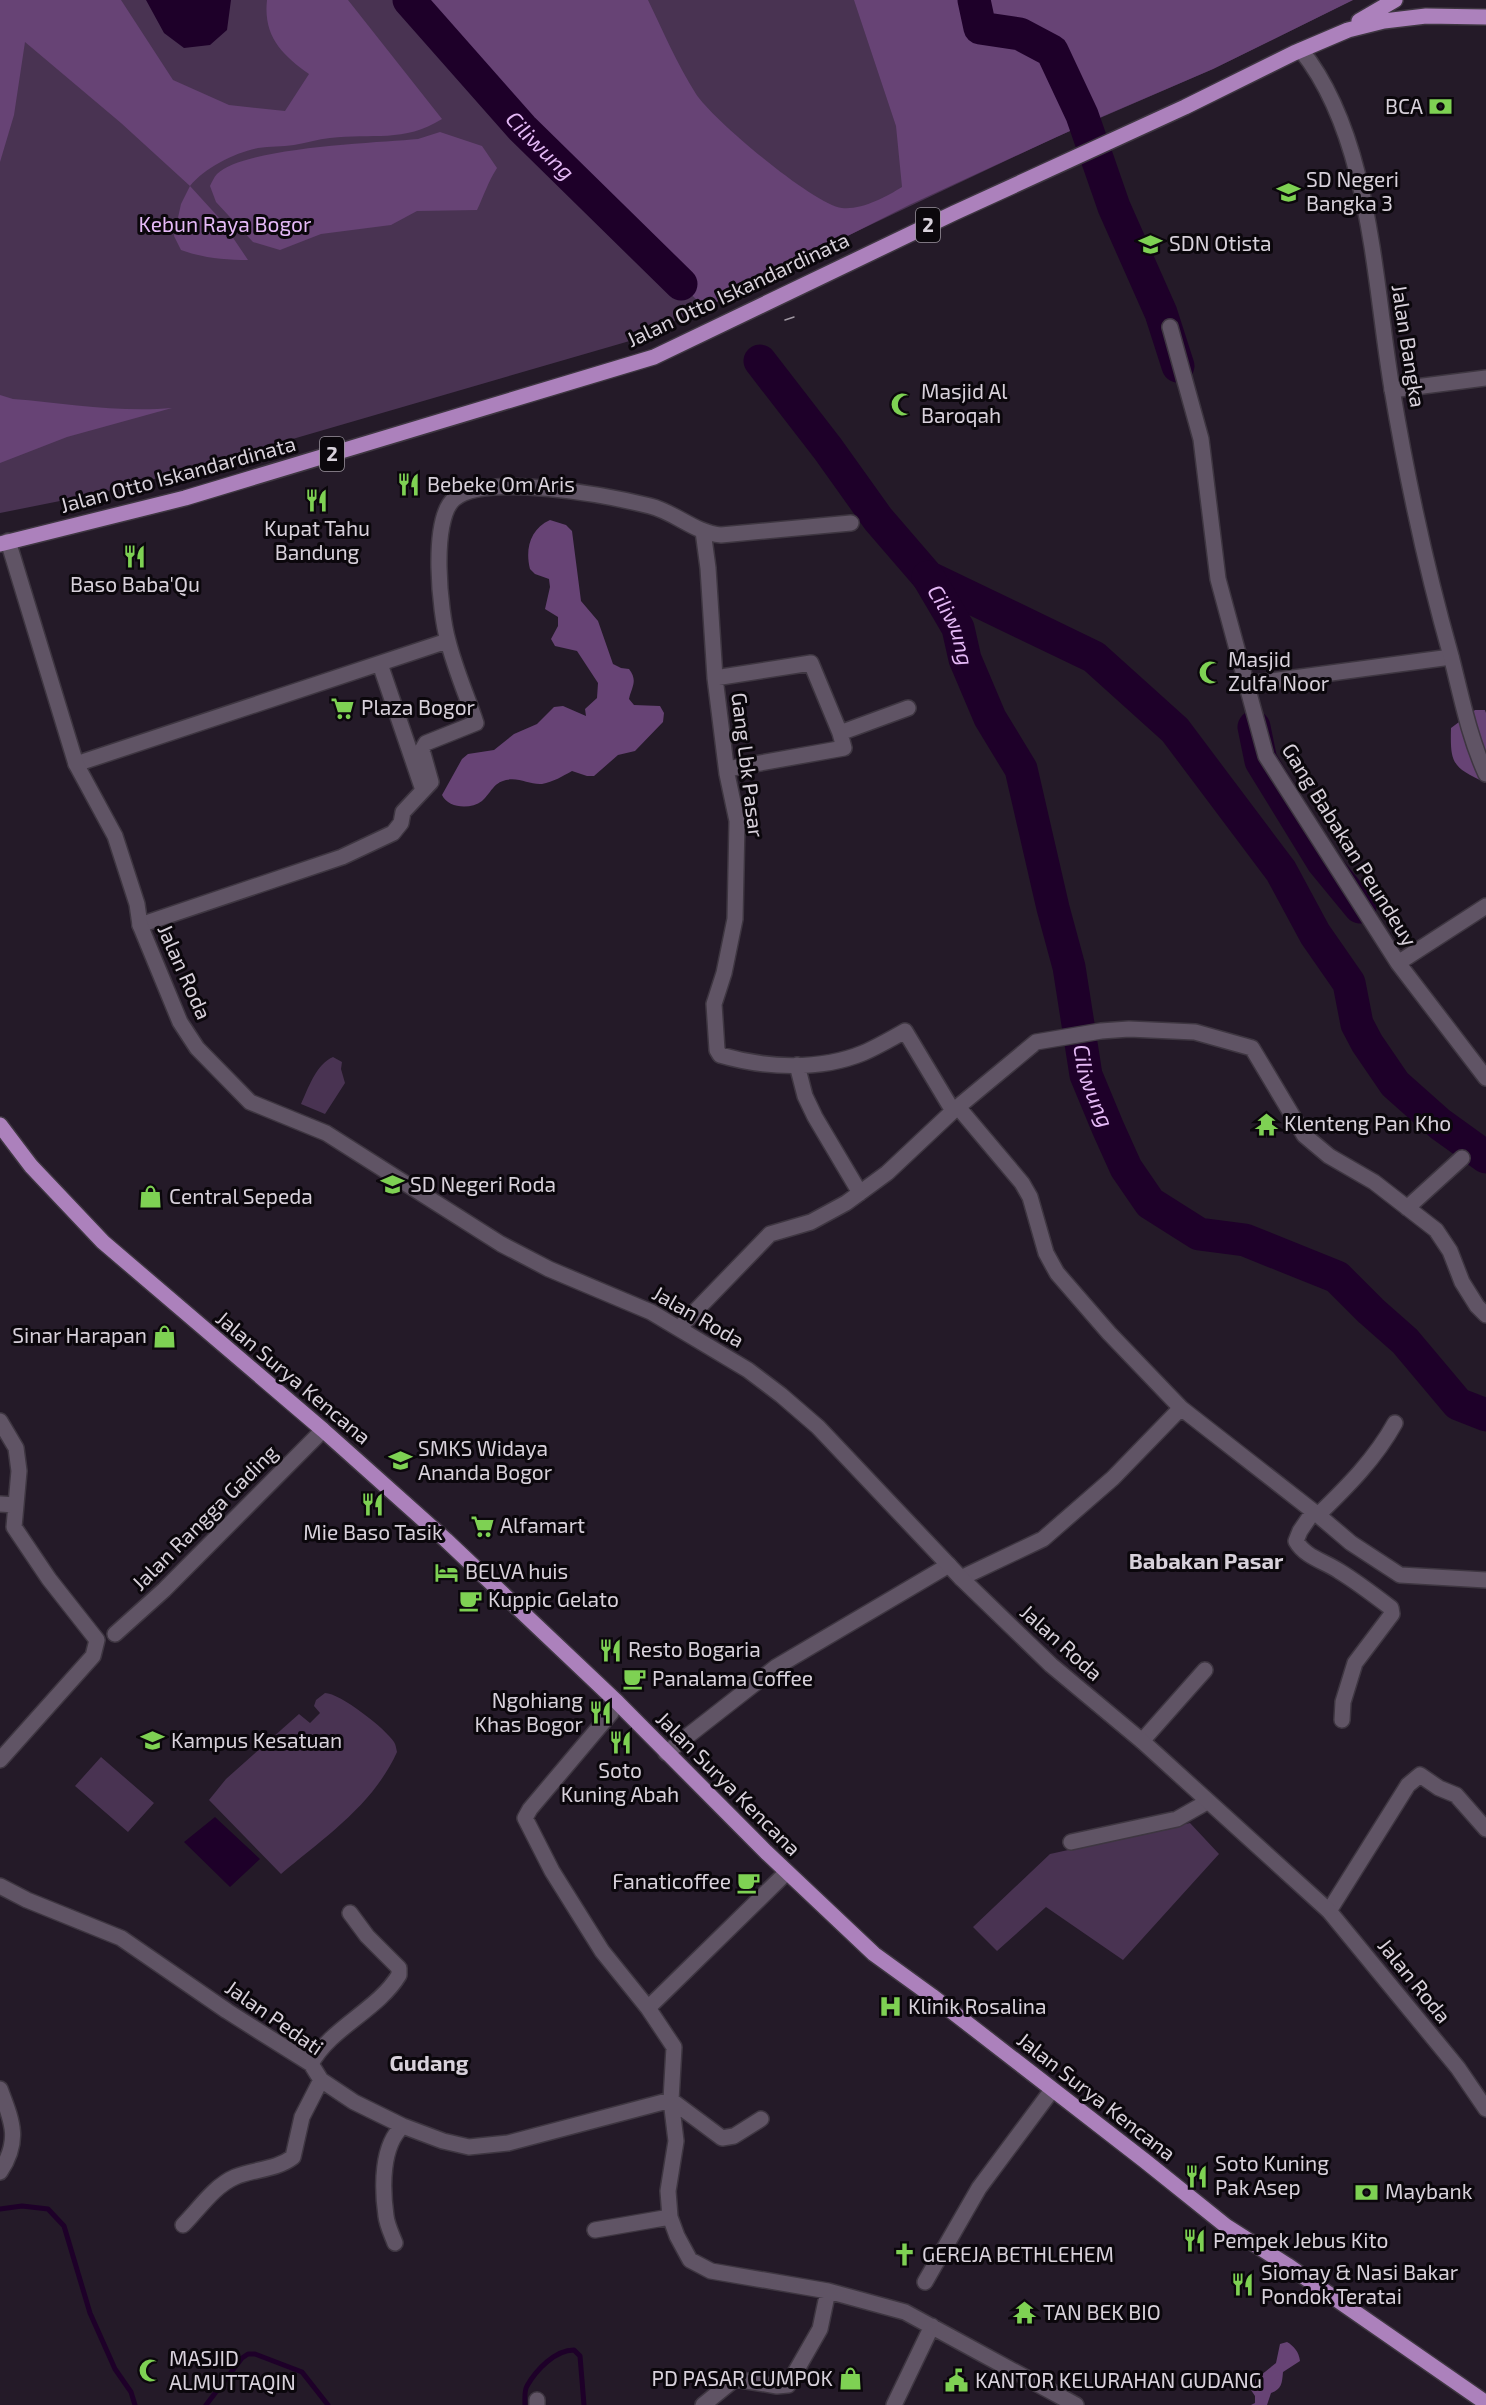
<svg xmlns="http://www.w3.org/2000/svg" width="1486" height="2405" viewBox="0 0 1486 2405" font-family="'Exo 2',sans-serif">
<style>
.green{fill:#493352}
.forest{fill:#674375}
.water{fill:#1e0029}
.lines{fill:none;stroke-linecap:round;stroke-linejoin:round}
.stream{stroke:#1e0029;stroke-width:5}
.river{stroke:#1e0029;stroke-width:33}
.street-casing{stroke:#3e3641;stroke-width:18}
.secondary-casing{stroke:#3e3641;stroke-width:18}
.primary-casing{stroke:#3e3641;stroke-width:18}
.street{stroke:#605465;stroke-width:15}
.secondary{stroke:#605465;stroke-width:15}
.primary{stroke:#ac81bc;stroke-width:15}
.tram{stroke:#a098a3;stroke-width:1.5}
.labels{text-anchor:middle;stroke-width:6;stroke-linejoin:round;paint-order:stroke}
.shield{fill:#0b070c;stroke:#9a949d;stroke-width:1.5}
.shield-label{font-size:20px;font-weight:bold;fill:#d8d1db}
.poi-label{font-size:21px;fill:#d8d1db;stroke:#0b070c;text-anchor:start}
.park-label{font-size:21px;fill:#e5b9f7;stroke:#0b070c}
.street-label{font-size:21px;fill:#d8d1db;stroke:#0b070c}
.water-label{font-size:22px;font-style:italic;fill:#e4b8f5;stroke:#0b070c}
.neighbourhood-label{font-size:22px;font-weight:bold;fill:#d8d1db;stroke:#0b070c}
</style>
<rect width="100%" height="100%" fill="#241a28"/>
<!-- green -->
<path class="green" d="M 0,0 L 1353,0 L 1213,69 L 1054,138 L 845,237 L 640,338 L 141,483 L 100,493 L 0,513 Z
M 333,1057 L 342,1062 L 341,1069 L 345,1083 L 325,1114 L 301,1104 C 308,1089 316,1064 333,1057 Z
M 325,1693 C 340,1693 386,1729 394,1742 C 396,1745 396,1748 397,1752 C 373,1805 325,1837 281,1874 L 209,1800 L 226,1779 L 299,1714 L 310,1723 L 320,1713 L 314,1706 L 316,1700 Z
M 101,1757 L 154,1803 L 128,1832 L 75,1786 Z
M 1190,1823 L 1219,1854 L 1123,1960 L 1046,1907 L 997,1951 L 973,1927 L 1050,1854 Z"/>
<!-- forest -->
<path class="forest" d="M 0,0 L 121,0 L 173,80 L 229,105 L 285,111 L 309,74 C 282,55 263,36 267,0 L 348,0 L 442,119 C 404,143 372,133 330,138 C 318,139 306,143 294,145 C 282,147 270,146 258,148 C 236,152 204,168 190,186 L 221,220 L 248,260 C 225,260 203,258 181,250 L 174,236 L 181,204 L 190,186 L 121,123 L 25,42 L 14,115 L 0,162 Z
M 409,0 L 648,0 C 663,31 677,64 696,94 C 712,119 814,205 842,208 C 862,210 886,197 902,187 L 896,126 L 854,0 L 1353,0 L 1213,69 L 1085,124 L 909,205 L 705,308 L 522,128 Z
M 440,132 L 482,146 L 497,168 C 488,182 484,195 477,210 L 417,211 L 391,225 L 321,234 L 280,250 L 253,242 L 216,202 L 210,186 C 212,182 214,177 217,174 C 245,147 376,143 418,139 Z
M 0,395 L 13,399 C 64,403 121,413 172,408 L 67,437 L 0,463 Z
M 550,520 L 566,525 L 572,531 L 581,601 L 598,621 L 613,664 L 621,668 L 629,669 C 638,681 632,686 629,699 L 634,705 L 660,706 L 664,713 L 663,722 L 635,751 L 618,755 L 594,776 L 587,776 L 572,771 C 563,776 553,782 542,784 C 530,785 519,777 506,780 C 493,783 491,793 482,801 C 470,810 448,808 442,795 L 462,759 L 468,754 L 494,750 L 514,734 L 537,724 L 554,707 L 563,706 L 586,716 L 585,709 L 597,698 L 598,683 L 577,651 L 555,646 L 551,639 L 558,626 L 558,617 L 545,609 L 550,587 L 549,579 L 535,574 L 530,569 C 525,549 530,529 550,520 Z
M 1475,710 L 1485,710 L 1486,713 L 1486,783 C 1453,767 1450,765 1451,728 Z
M 1287,2342 C 1294,2346 1299,2352 1300,2361 L 1283,2372 C 1282,2383 1282,2389 1271,2393 L 1267,2405 L 1251,2405 L 1255,2403 L 1255,2396 L 1251,2390 L 1250,2384 L 1276,2363 L 1280,2344 Z"/>
<!-- water -->
<path class="water" d="M 146,0 L 231,0 L 227,30 L 210,45 L 184,48 L 164,33 Z
M 215,1817 L 260,1859 L 230,1887 L 184,1842 Z"/>
<g class="lines">
<!-- stream -->
<path class="stream" d="M 0,2209 L 22,2206 L 48,2209 L 64,2226 L 90,2313 L 115,2369 L 131,2392 L 135,2405
M 206,2405 L 242,2358 L 248,2354 L 255,2354 L 302,2372 L 328,2405
M 525,2405 C 525,2399 524,2391 527,2386 C 536,2370 555,2350 574,2350 L 580,2356 L 584,2405"/>
<!-- river -->
<g class="river">
<path id="s1" d="M 409,0 L 522,128 L 681,284"/>
<path d="M 974,0 L 980,28 L 1020,34 L 1052,51 L 1082,115 L 1114,207 L 1161,313 L 1178,366"/>
<path d="M 760,361 L 828,449 L 878,519 L 928,577 L 1094,657 L 1175,730 L 1281,871 L 1315,934 L 1349,983 L 1357,1024 L 1367,1043 L 1395,1084 L 1440,1124 L 1486,1157"/>
<path id="s2" d="M 928,577 L 958,628 L 965,659 L 990,718 L 1021,769 L 1053,908 L 1069,967 L 1086,1075 L 1108,1128 L 1126,1168 L 1150,1203 L 1199,1234 L 1245,1240 L 1337,1277 L 1371,1311 L 1405,1341 L 1458,1404 L 1486,1415"/>
<path d="M 1254,727 L 1261,761 L 1323,862 L 1360,907"/>
</g>
<defs>
<path id="street" d="M 1170,327 L 1201,439 L 1218,579 L 1266,756 L 1398,963 L 1486,1078
M 1392,390 L 1486,378
M 703,531 L 708,568 L 715,678 L 727,774 L 737,821 L 735,919 L 724,973 L 714,1004 L 717,1050 L 720,1055 C 765,1068 819,1071 863,1053 C 877,1047 891,1039 905,1031 L 953,1111
M 380,664 L 423,790
M 715,678 L 811,663 L 840,733
M 1248,684 L 1451,657
M 76,764 L 447,641
M 727,769 L 844,748 L 840,733 L 908,708
M 140,925 L 342,857 L 393,833 L 401,823 L 403,812 L 431,782 L 422,750 L 426,743 L 476,723 C 467,696 455,669 448,641 C 440,613 430,520 454,499 C 486,472 610,496 650,506 C 675,512 695,533 721,535 L 851,523
M 1398,963 L 1486,906
M 797,1065 L 805,1096 L 815,1117 L 860,1193
M 958,1107 L 1022,1183 L 1030,1197 L 1046,1253 L 1057,1273 L 1109,1333 L 1181,1408 L 1318,1515 L 1351,1543 L 1400,1575 L 1486,1580
M 1407,1208 L 1462,1158
M 679,1328 L 770,1234 L 811,1222 L 846,1203 L 887,1173 L 953,1111 L 1036,1042 L 1101,1031 L 1129,1029 L 1195,1032 L 1252,1048 L 1304,1135 L 1329,1156 L 1374,1182 L 1436,1230 L 1450,1251 L 1462,1282 L 1477,1306 L 1486,1315
M 0,1421 L 16,1448 L 19,1471 L 14,1527 L 49,1579 L 97,1640 L 93,1656 L 0,1760
M 0,1504 L 15,1505
M 1313,1512 L 1300,1531 L 1296,1541 C 1305,1557 1324,1561 1339,1571 C 1357,1582 1374,1595 1391,1608 L 1392,1614 L 1355,1663 L 1343,1702 L 1342,1720
M 1318,1515 C 1348,1486 1375,1459 1395,1423
M 961,1578 L 1043,1539 L 1113,1478 L 1181,1408
M 115,1634 L 164,1590 L 323,1430
M 617,1702 L 611,1713 L 530,1809 L 525,1818 L 552,1871 L 602,1951 L 648,2008 L 674,2047 L 671,2100 L 676,2141 L 668,2191 L 670,2217 L 677,2236 L 690,2260 L 711,2271 L 828,2291 L 905,2312 L 1076,2405
M 1142,1741 L 1205,1670
M 666,1753 L 776,1667 L 949,1565
M 1071,1842 L 1177,1819 L 1207,1802
M 0,1886 L 27,1900 L 121,1938 L 227,2011 L 311,2064 L 321,2080 L 354,2102 L 403,2126 L 443,2141 L 469,2147 L 508,2143 L 671,2100
M 1329,1911 L 1408,1785 L 1420,1775 L 1439,1788 L 1456,1795 L 1486,1829
M 648,2008 L 787,1872
M 311,2064 C 330,2028 378,2010 399,1975 L 399,1968 L 367,1936 L 350,1913
M 0,2089 C 12,2121 21,2140 0,2172
M 671,2100 L 722,2138 L 734,2136 L 761,2119
M 183,2225 C 199,2209 214,2186 235,2177 C 254,2169 276,2170 293,2157 L 302,2117 L 321,2080
M 595,2230 L 670,2217
M 395,2243 C 392,2235 387,2225 386,2216 C 382,2188 381,2145 403,2126
M 925,2282 L 979,2188 L 1052,2090
M 537,2405 L 537,2400
M 703,2405 L 735,2379 L 777,2386 L 788,2385 L 820,2329 L 828,2291
M 894,2405 L 932,2326"/>
<path id="secondary" d="M 1301,50 C 1371,137 1374,283 1392,389 C 1407,479 1426,568 1451,656 C 1461,695 1469,737 1486,774
M 8,541 L 76,764 L 115,836 L 137,904 L 140,925 L 180,1022 L 197,1048 L 250,1102 L 326,1133 L 501,1244 L 549,1269 L 651,1312 L 748,1370 L 781,1395 L 818,1427 L 961,1578 L 1051,1665 L 1142,1741 L 1329,1911 L 1458,2068 L 1486,2109"/>
<path id="primary" d="M 1359,21 L 1395,0
M 0,544 L 185,498 L 654,357 L 954,213 L 1185,107 L 1294,53 L 1348,30 L 1384,21 L 1426,16 L 1486,17
M 0,1125 L 31,1166 L 103,1242 L 323,1430 L 446,1540 L 617,1702 L 766,1852 L 874,1954 L 932,1996 L 1145,2161 L 1226,2226 L 1287,2265 L 1486,2403"/>
</defs>
<!-- street casing -->
<use href="#street" class="street-casing"/>
<!-- secondary casing -->
<use href="#secondary" class="secondary-casing"/>
<!-- primary casing -->
<use href="#primary" class="primary-casing"/>
<!-- street -->
<use href="#street" class="street"/>
<!-- secondary -->
<use href="#secondary" class="secondary"/>
<!-- primary -->
<use href="#primary" class="primary"/>
<!-- tram -->
<path class="tram" d="M 785,320 L 794,317"/>
</g>
<!-- icons -->
<defs>
<symbol id="bank-bare" viewBox="-9 -9 18 18"><path d="M-6-4H6V4H-6ZM0-2.3a2.3 2.3 0 1 0 0 4.6a2.3 2.3 0 1 0 0-4.6Z" fill="#7ed153" stroke="#0b070c" stroke-width="2.5" paint-order="stroke"/></symbol>
<symbol id="school-bare" viewBox="-9 -9 18 18"><path d="M0-5L7-2L0 1L-7-2ZM-4 1L0 2.5L4 1V4Q0 6-4 4Z" fill="#7ed153" stroke="#0b070c" stroke-width="2.5" paint-order="stroke"/></symbol>
<symbol id="mosque-bare" viewBox="-9 -9 18 18"><path d="M3.5-4.9A6 6 0 1 0 3.5 4.9A5 5 0 1 1 3.5-4.9Z" fill="#7ed153" stroke="#0b070c" stroke-width="2.5" paint-order="stroke"/></symbol>
<symbol id="restaurant-bare" viewBox="-9 -9 18 18"><path d="M-5-6h1v4h1v-4h1v4h1v-4h1v5L-1.5 .5V6h-2V.5L-5-1ZM5-6V6H3V1.5H1.5Q1.5-4 5-6Z" fill="#7ed153" stroke="#0b070c" stroke-width="2.5" paint-order="stroke"/></symbol>
<symbol id="supermarket-bare" viewBox="-9 -9 18 18"><path d="M-6-5.5h2.5l.6 2H6L4.5 2H-2.5L-4.4-4H-6ZM-1.5 3.2a1.3 1.3 0 1 0 .1 0ZM3 3.2a1.3 1.3 0 1 0 .1 0Z" fill="#7ed153" stroke="#0b070c" stroke-width="2.5" paint-order="stroke"/></symbol>
<symbol id="temple-bare" viewBox="-9 -9 18 18"><path d="M0-6L5-2H3V0L6.5 2.5H4V6H1.5V3h-3V6H-4V2.5H-6.5L-3 0V-2H-5Z" fill="#7ed153" stroke="#0b070c" stroke-width="2.5" paint-order="stroke"/></symbol>
<symbol id="shop-bare" viewBox="-9 -9 18 18"><path d="M-5-2.5h2.3a2.7 3.5 0 0 1 5.4 0H5L5.5 6h-11ZM-1.5-2.5h3a1.5 2.3 0 0 0-3 0Z" fill="#7ed153" stroke="#0b070c" stroke-width="2.5" paint-order="stroke"/></symbol>
<symbol id="hotel-bare" viewBox="-9 -9 18 18"><path d="M-6-4.5h1.5V1H6V5H4.5V3h-9V5H-6ZM-4 0a1.8 1.8 0 1 1 3.6 0ZM.5 0V-2.5h3Q6-2.5 6 0Z" fill="#7ed153" stroke="#0b070c" stroke-width="2.5" paint-order="stroke"/></symbol>
<symbol id="cafe-bare" viewBox="-9 -9 18 18"><path d="M-5.5-4.5H6V0H3Q3 3.5 0 3.5H-2.5Q-5.5 3.5-5.5 0ZM3-3.2v2h1.7v-2ZM-6 4.5H4V6H-6Z" fill="#7ed153" stroke="#0b070c" stroke-width="2.5" paint-order="stroke"/></symbol>
<symbol id="university-bare" viewBox="-9 -9 18 18"><path d="M0-5L7-2L0 1L-7-2ZM-4 1L0 2.5L4 1V4Q0 6-4 4Z" fill="#7ed153" stroke="#0b070c" stroke-width="2.5" paint-order="stroke"/></symbol>
<symbol id="hospital-bare" viewBox="-9 -9 18 18"><path d="M-5-5h3v3.5h4V-5h3V5h-3V1.5h-4V5h-3Z" fill="#7ed153" stroke="#0b070c" stroke-width="2.5" paint-order="stroke"/></symbol>
<symbol id="church-bare" viewBox="-9 -9 18 18"><path d="M-1.2-6h2.4v3.5h3.3v2.4h-3.3V6h-2.4V-.1h-3.3v-2.4h3.3Z" fill="#7ed153" stroke="#0b070c" stroke-width="2.5" paint-order="stroke"/></symbol>
<symbol id="civic-bare" viewBox="-9 -9 18 18"><path d="M-.6-6.5H3V-4.5H.6V-3L4-1V1h2V6H-6V1h2V-1L-.6-3ZM-1.2 2.5V6h2.4V2.5Z" fill="#7ed153" stroke="#0b070c" stroke-width="2.5" paint-order="stroke"/></symbol>
</defs>
<g fill-rule="evenodd">
<use href="#bank-bare" x="1424" y="90" width="33" height="33"/>
<use href="#school-bare" x="1272" y="176" width="33" height="33"/>
<use href="#school-bare" x="1134" y="228" width="33" height="33"/>
<use href="#mosque-bare" x="886" y="388" width="33" height="33"/>
<use href="#restaurant-bare" x="392" y="468" width="33" height="33"/>
<use href="#restaurant-bare" x="300" y="484" width="33" height="33"/>
<use href="#restaurant-bare" x="118" y="540" width="33" height="33"/>
<use href="#mosque-bare" x="1194" y="656" width="33" height="33"/>
<use href="#supermarket-bare" x="326" y="692" width="33" height="33"/>
<use href="#temple-bare" x="1250" y="1108" width="33" height="33"/>
<use href="#school-bare" x="376" y="1168" width="33" height="33"/>
<use href="#shop-bare" x="134" y="1180" width="33" height="33"/>
<use href="#shop-bare" x="148" y="1320" width="33" height="33"/>
<use href="#school-bare" x="384" y="1444" width="33" height="33"/>
<use href="#restaurant-bare" x="356" y="1488" width="33" height="33"/>
<use href="#supermarket-bare" x="466" y="1510" width="33" height="33"/>
<use href="#hotel-bare" x="430" y="1556" width="33" height="33"/>
<use href="#cafe-bare" x="454" y="1584" width="33" height="33"/>
<use href="#restaurant-bare" x="594" y="1634" width="33" height="33"/>
<use href="#cafe-bare" x="618" y="1662" width="33" height="33"/>
<use href="#restaurant-bare" x="584" y="1696" width="33" height="33"/>
<use href="#university-bare" x="136" y="1724" width="33" height="33"/>
<use href="#restaurant-bare" x="604" y="1726" width="33" height="33"/>
<use href="#cafe-bare" x="732" y="1866" width="33" height="33"/>
<use href="#hospital-bare" x="874" y="1990" width="33" height="33"/>
<use href="#restaurant-bare" x="1180" y="2160" width="33" height="33"/>
<use href="#bank-bare" x="1350" y="2176" width="33" height="33"/>
<use href="#restaurant-bare" x="1178" y="2224" width="33" height="33"/>
<use href="#church-bare" x="888" y="2238" width="33" height="33"/>
<use href="#restaurant-bare" x="1226" y="2268" width="33" height="33"/>
<use href="#temple-bare" x="1008" y="2296" width="33" height="33"/>
<use href="#mosque-bare" x="134" y="2354" width="33" height="33"/>
<use href="#shop-bare" x="834" y="2362" width="33" height="33"/>
<use href="#civic-bare" x="940" y="2364" width="33" height="33"/>
</g>
<g class="labels">
<!-- shield labels -->
<g class="shield">
<rect x="916" y="208" width="24" height="34" rx="4.5"/>
<rect x="320" y="437" width="24" height="34" rx="4.5"/>
</g>
<g class="shield-label">
<text x="928" y="232">2</text>
<text x="332" y="461">2</text>
</g>
<!-- poi labels -->
<g class="poi-label">
<text x="1423" y="114" text-anchor="end">BCA</text>
<text x="1306" y="187">SD Negeri<tspan x="1306" dy="24">Bangka 3</tspan></text>
<text x="1169" y="251">SDN Otista</text>
<text x="921" y="399">Masjid Al<tspan x="921" dy="24">Baroqah</tspan></text>
<text x="427" y="492">Bebeke Om Aris</text>
<text x="317" y="536" text-anchor="middle">Kupat Tahu<tspan x="317" dy="24">Bandung</tspan></text>
<text x="135" y="592" text-anchor="middle">Baso Baba'Qu</text>
<text x="1228" y="667">Masjid<tspan x="1228" dy="24">Zulfa Noor</tspan></text>
<text x="361" y="715">Plaza Bogor</text>
<text x="1284" y="1131">Klenteng Pan Kho</text>
<text x="410" y="1192">SD Negeri Roda</text>
<text x="169" y="1204">Central Sepeda</text>
<text x="147" y="1343" text-anchor="end">Sinar Harapan</text>
<text x="418" y="1456">SMKS Widaya<tspan x="418" dy="24">Ananda Bogor</tspan></text>
<text x="500" y="1533">Alfamart</text>
<text x="373" y="1540" text-anchor="middle">Mie Baso Tasik</text>
<text x="465" y="1579">BELVA huis</text>
<text x="488" y="1607">Kuppic Gelato</text>
<text x="628" y="1657">Resto Bogaria</text>
<text x="652" y="1686">Panalama Coffee</text>
<text x="583" y="1708" text-anchor="end">Ngohiang<tspan x="583" dy="24">Khas Bogor</tspan></text>
<text x="171" y="1748">Kampus Kesatuan</text>
<text x="620" y="1778" text-anchor="middle">Soto<tspan x="620" dy="24">Kuning Abah</tspan></text>
<text x="731" y="1889" text-anchor="end">Fanaticoffee</text>
<text x="908" y="2014">Klinik Rosalina</text>
<text x="1215" y="2171">Soto Kuning<tspan x="1215" dy="24">Pak Asep</tspan></text>
<text x="1385" y="2199">Maybank</text>
<text x="1213" y="2248">Pempek Jebus Kito</text>
<text x="922" y="2262">GEREJA BETHLEHEM</text>
<text x="1261" y="2280">Siomay &amp; Nasi Bakar<tspan x="1261" dy="24">Pondok Teratai</tspan></text>
<text x="1043" y="2320">TAN BEK BIO</text>
<text x="169" y="2366">MASJID<tspan x="169" dy="24">ALMUTTAQIN</tspan></text>
<text x="833" y="2386" text-anchor="end">PD PASAR CUMPOK</text>
<text x="975" y="2388">KANTOR KELURAHAN GUDANG</text>
</g>
<!-- park labels -->
<g class="park-label">
<text x="225" y="232">Kebun Raya Bogor</text>
</g>
<!-- street labels -->
<g class="street-label">
<text transform="translate(738 290) rotate(-25)" y="7">Jalan Otto Iskandardinata</text>
<text transform="translate(1408 346) rotate(81)" y="7">Jalan Bangka</text>
<text transform="translate(178 475) rotate(-15)" y="7">Jalan Otto Iskandardinata</text>
<text transform="translate(747 765) rotate(83)" y="7">Gang Lbk Pasar</text>
<text transform="translate(1349 845) rotate(58)" y="7">Gang Babakan Peundeuy</text>
<text transform="translate(184 972) rotate(66)" y="7">Jalan Roda</text>
<text transform="translate(698 1317) rotate(30)" y="7">Jalan Roda</text>
<text transform="translate(293 1378) rotate(40)" y="7">Jalan Surya Kencana</text>
<text transform="translate(205 1518) rotate(-45)" y="7">Jalan Rangga Gading</text>
<text transform="translate(1061 1643) rotate(42)" y="7">Jalan Roda</text>
<text transform="translate(728 1784) rotate(45)" y="7">Jalan Surya Kencana</text>
<text transform="translate(1414 1981) rotate(51)" y="7">Jalan Roda</text>
<text transform="translate(274 2018) rotate(35)" y="7">Jalan Pedati</text>
<text transform="translate(1096 2097) rotate(38)" y="7">Jalan Surya Kencana</text>
</g>
<!-- water labels -->
<g class="water-label">
<text dy="8" stroke="none"><textPath href="#s1" startOffset="196">Ciliwung</textPath></text>
<text dy="8" stroke="none"><textPath href="#s2" startOffset="54">Ciliwung</textPath></text>
<text dy="8" stroke="none"><textPath href="#s2" startOffset="540">Ciliwung</textPath></text>
</g>
<!-- neighbourhood labels -->
<g class="neighbourhood-label">
<text x="1206" y="1569">Babakan Pasar</text>
<text x="429" y="2071">Gudang</text>
</g>
</g>
</svg>
